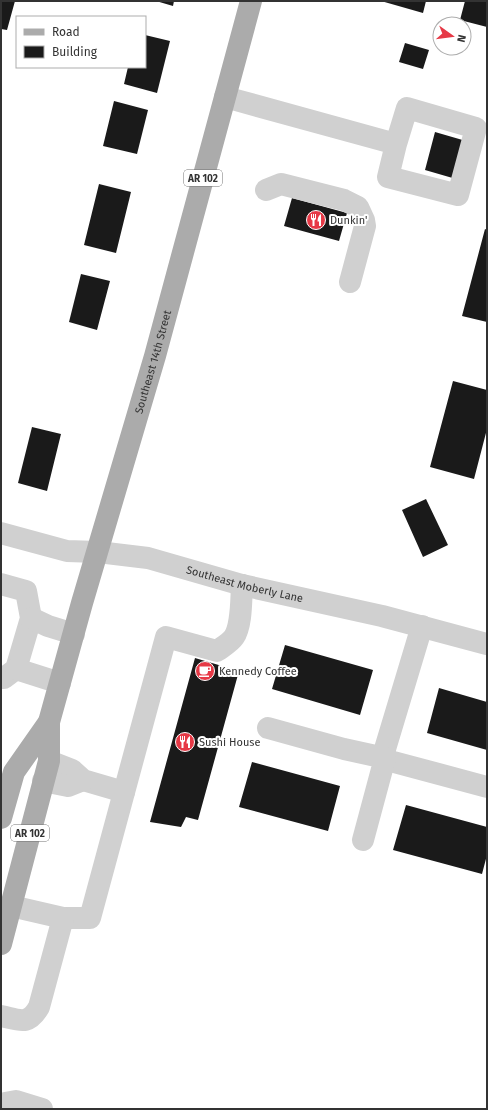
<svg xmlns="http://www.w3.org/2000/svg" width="488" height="1110" viewBox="0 0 488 1110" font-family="'Fira Sans',sans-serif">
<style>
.building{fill:#1a1a1a}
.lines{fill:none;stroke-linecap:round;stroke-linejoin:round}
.minor{stroke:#d0d0d0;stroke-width:22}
.major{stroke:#ababab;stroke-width:22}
.labels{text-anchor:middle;stroke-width:4;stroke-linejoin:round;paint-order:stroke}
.shield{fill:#fff;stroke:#707070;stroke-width:1}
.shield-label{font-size:10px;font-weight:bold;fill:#333}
.poi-label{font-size:11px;fill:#333;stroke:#fff;text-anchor:start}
.street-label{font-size:11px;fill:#333;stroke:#fff}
</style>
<rect width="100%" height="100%" fill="#fff"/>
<!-- building -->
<path class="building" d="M 1,1 L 15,1 L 7,30 L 1,29 Z
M 156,1 L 174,1 L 173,6 Z
M 381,1 L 426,1 L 423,13 Z
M 465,1 L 487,1 L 487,27 L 460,20 Z
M 145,35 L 170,41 L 157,93 L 124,84 L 128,67 L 145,67 Z
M 405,43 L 429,50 L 423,69 L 399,62 Z
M 114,101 L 148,110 L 137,154 L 103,146 Z
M 435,132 L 466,141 L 456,179 L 425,170 Z
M 99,184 L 131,192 L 116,253 L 84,245 Z
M 292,198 L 347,213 L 339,241 L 284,226 Z
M 485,229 L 487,230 L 487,322 L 462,316 Z
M 81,274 L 110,281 L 97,330 L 69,322 Z
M 453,381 L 487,390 L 487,429 L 474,479 L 430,467 Z
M 32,427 L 61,434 L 47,491 L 18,483 Z
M 426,499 L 448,545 L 423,557 L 402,510 Z
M 285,645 L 373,670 L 360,715 L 272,689 Z
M 195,658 L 239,671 L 198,820 L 186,817 L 181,827 L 150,822 Z
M 439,688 L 487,702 L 487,750 L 427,733 Z
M 252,762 L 340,786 L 328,831 L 239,807 Z
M 406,805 L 487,827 L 487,855 L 482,874 L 393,850 Z"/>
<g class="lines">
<!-- minor -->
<g class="minor">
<path d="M 225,97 L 396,144 L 407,108 L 476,128 L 458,195 L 388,177 L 396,144"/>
<path d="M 266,190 L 281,184 L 344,200 L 358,207 L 364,220 L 365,226 L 350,282"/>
<path id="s1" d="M 1,533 L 67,551 L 98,552 L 148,558 L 242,585 L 382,616 L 487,644"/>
<path d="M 1,584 L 26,591 L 31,618 L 16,669 L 4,678 L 1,678"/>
<path d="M 31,618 L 48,626 L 74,634"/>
<path d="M 422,626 L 385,749 L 385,758 L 390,761 L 487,787"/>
<path d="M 16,669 L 60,683"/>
<path d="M 268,728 L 344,749 L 385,758 L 363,840"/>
<path d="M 49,761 L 72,770 L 83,780 L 124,792"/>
<path d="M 43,781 L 68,786 L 83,780"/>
<path d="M 63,918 L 90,918 L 166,637 L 217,651 C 222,647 230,643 234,637 C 242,625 241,599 242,585"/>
<path d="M 1,1016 C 20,1020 28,1026 39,1007 L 63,918 L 11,906"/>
<path d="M 2,1109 L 5,1103 L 16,1101 L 42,1109"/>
</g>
<!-- major -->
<g class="major">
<path d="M 1,818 L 14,772 L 49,722"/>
<path id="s2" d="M 1,944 L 49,761 L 49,722 L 82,603 L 155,356 L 251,1"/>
</g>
</g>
<!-- icons -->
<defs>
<symbol id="restaurant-disc" viewBox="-11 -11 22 22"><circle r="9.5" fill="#e63946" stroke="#fff"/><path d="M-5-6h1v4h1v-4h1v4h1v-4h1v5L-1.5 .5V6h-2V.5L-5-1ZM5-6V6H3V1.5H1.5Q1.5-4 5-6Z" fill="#fff"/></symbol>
<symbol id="cafe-disc" viewBox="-11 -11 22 22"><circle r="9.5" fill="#e63946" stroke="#fff"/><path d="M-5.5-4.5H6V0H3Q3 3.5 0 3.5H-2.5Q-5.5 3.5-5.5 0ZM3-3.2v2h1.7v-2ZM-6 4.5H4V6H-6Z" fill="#fff"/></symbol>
</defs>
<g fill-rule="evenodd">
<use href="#restaurant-disc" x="305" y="209" width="22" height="22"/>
<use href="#cafe-disc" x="194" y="660" width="22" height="22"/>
<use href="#restaurant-disc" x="174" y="731" width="22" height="22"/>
</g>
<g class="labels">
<!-- shield labels -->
<g class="shield">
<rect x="184" y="170" width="38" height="16" rx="3"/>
<rect x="11" y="825" width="38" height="16" rx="3"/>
</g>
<g class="shield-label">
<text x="203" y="182">AR 102</text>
<text x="30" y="837">AR 102</text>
</g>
<!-- poi labels -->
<g class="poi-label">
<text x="330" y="224">Dunkin'</text>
<text x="219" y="675">Kennedy Coffee</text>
<text x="199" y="746">Sushi House</text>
</g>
<!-- street labels -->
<g class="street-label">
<text dy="4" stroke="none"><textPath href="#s2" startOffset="603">Southeast 14th Street</textPath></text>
<text dy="4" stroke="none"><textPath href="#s1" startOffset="250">Southeast Moberly Lane</textPath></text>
</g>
</g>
<!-- border -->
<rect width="488" height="1110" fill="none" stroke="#333333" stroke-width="4"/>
<!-- legend -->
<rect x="16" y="16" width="130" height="52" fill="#ffffff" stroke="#adadad"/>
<rect x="24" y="29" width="20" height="6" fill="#ababab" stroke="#adadad"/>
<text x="52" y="36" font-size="12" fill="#333333">Road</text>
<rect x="24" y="46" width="20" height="12" fill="#1a1a1a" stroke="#adadad"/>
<text x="52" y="56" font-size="12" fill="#333333">Building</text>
<!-- north arrow -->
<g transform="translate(452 36) rotate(104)"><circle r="19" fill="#ffffff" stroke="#adadad"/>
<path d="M0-3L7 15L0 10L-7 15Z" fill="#e63946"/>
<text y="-6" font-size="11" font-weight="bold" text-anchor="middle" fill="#333333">N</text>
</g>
</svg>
